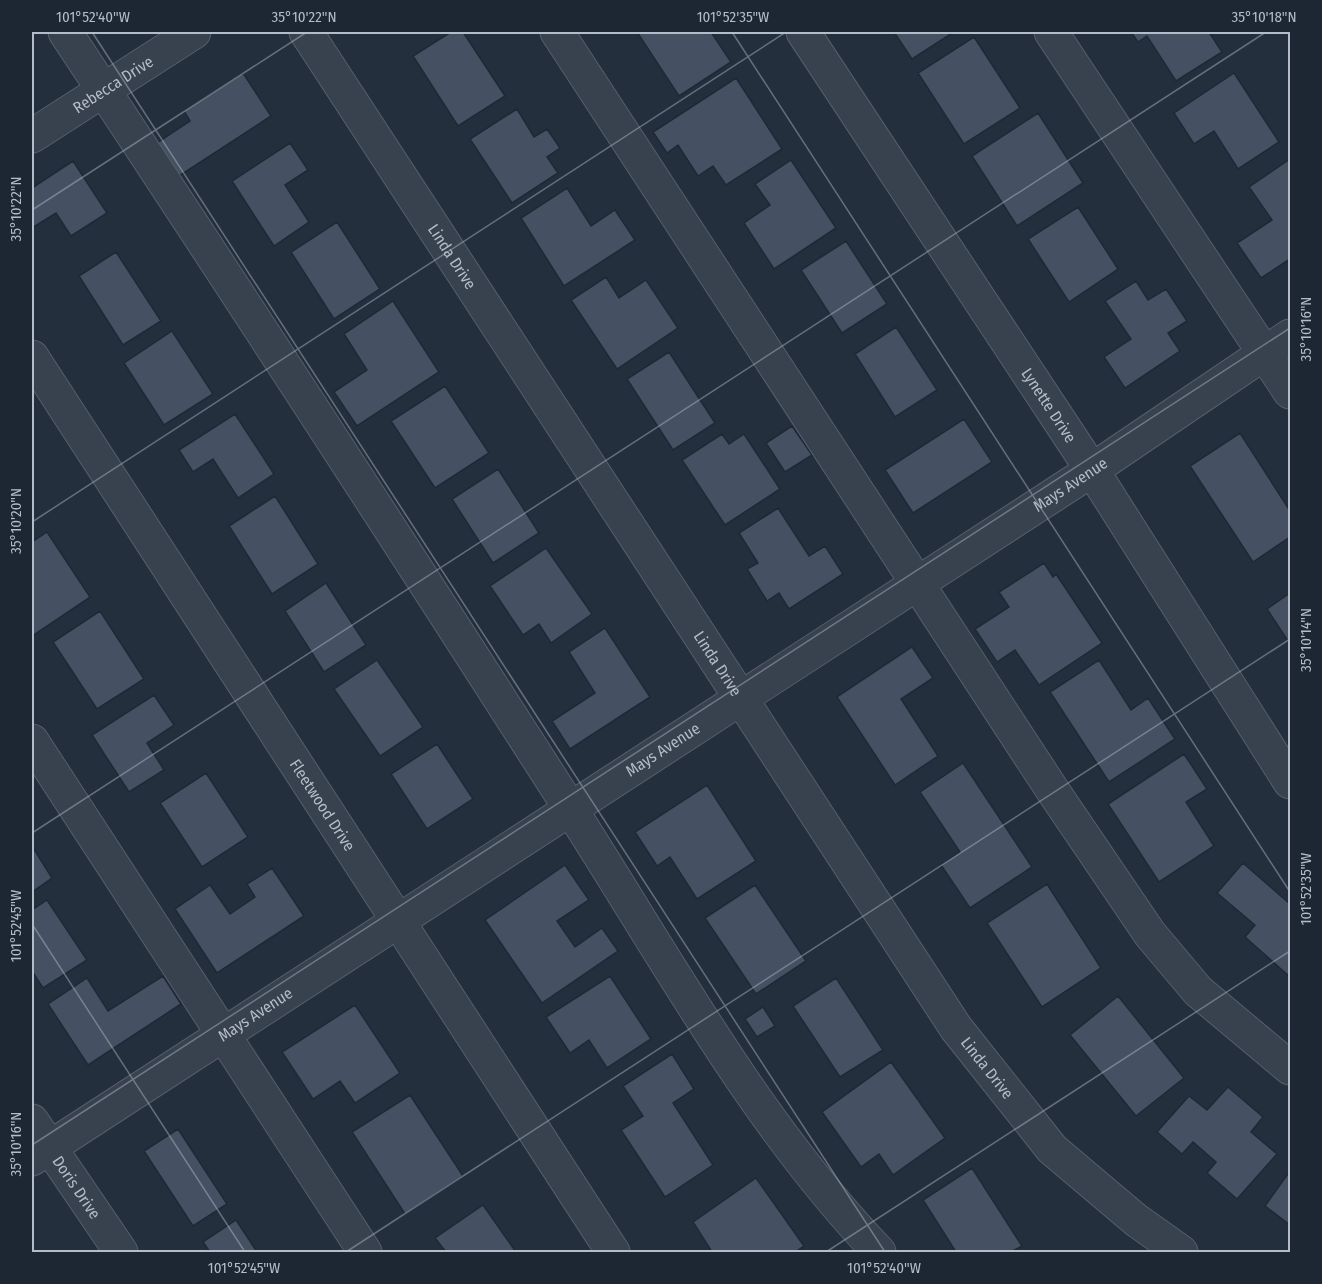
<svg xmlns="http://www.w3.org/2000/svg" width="1322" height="1284" viewBox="0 0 1322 1284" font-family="'Fira Sans Condensed',sans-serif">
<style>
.building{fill:#455162;stroke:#1f2835;stroke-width:1.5}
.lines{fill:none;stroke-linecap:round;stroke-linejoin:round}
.minor-casing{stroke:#565f6c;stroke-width:35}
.minor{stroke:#38414e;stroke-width:33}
.ticks{fill:none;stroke:#b4bcc9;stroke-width:1.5;stroke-opacity:0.45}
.labels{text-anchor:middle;stroke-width:4.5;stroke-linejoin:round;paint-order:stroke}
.street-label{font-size:16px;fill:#b4bcc9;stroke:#1d2633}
.neatline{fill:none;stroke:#b4bcc9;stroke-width:2}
.ticks-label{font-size:15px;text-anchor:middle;fill:#b4bcc9}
</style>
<rect width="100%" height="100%" fill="#242f3e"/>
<!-- building -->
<path class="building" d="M 451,32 L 463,32 L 505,96 L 458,126 L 413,56 Z
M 637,32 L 711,32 L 731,62 L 679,96 Z
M 894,32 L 954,32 L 912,59 Z
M 1131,32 L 1209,32 L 1222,52 L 1176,81 L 1147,36 L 1138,42 Z
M 974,37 L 1020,108 L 964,144 L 918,73 Z
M 243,73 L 271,116 L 176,178 L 154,145 L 190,121 L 184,111 Z
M 1234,73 L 1279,142 L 1238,169 L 1214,131 L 1194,144 L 1174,113 Z
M 736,78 L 782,149 L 726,185 L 713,166 L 698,176 L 678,145 L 667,153 L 653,132 Z
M 517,109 L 534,137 L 547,129 L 560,148 L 547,157 L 558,173 L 512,203 L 470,139 Z
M 1038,113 L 1083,183 L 1017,226 L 972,156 Z
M 290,143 L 308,170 L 285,185 L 309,222 L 274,246 L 232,181 Z
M 1290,159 L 1290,259 L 1261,278 L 1237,243 L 1272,220 L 1249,187 Z
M 791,160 L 836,228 L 774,269 L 744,223 L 770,205 L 755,184 Z
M 73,161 L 107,213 L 71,236 L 56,213 L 32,228 L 32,188 Z
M 567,188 L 591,226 L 615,210 L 635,240 L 564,286 L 521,218 Z
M 1078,207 L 1118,269 L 1069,302 L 1028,239 Z
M 337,222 L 380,289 L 334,319 L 291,252 Z
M 846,241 L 887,304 L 842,333 L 801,270 Z
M 116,252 L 161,321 L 123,345 L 79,276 Z
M 606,277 L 619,298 L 646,280 L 678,328 L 617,369 L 571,300 Z
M 1136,281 L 1148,300 L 1166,289 L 1187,321 L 1168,333 L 1180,351 L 1125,388 L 1104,357 L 1131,339 L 1105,301 Z
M 393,301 L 439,372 L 357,426 L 334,392 L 367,370 L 344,334 Z
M 896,327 L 937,390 L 895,417 L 855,354 Z
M 172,331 L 213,394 L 164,425 L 124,363 Z
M 669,352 L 715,423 L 673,450 L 627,379 Z
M 445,386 L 489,453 L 435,488 L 391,421 Z
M 235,414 L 274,474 L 238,498 L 213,459 L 193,472 L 179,450 Z
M 964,419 L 992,462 L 913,513 L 885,470 Z
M 792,426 L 812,455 L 785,472 L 766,443 Z
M 1240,433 L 1290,511 L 1290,537 L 1253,562 L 1190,466 Z
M 722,434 L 729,444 L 744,434 L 780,489 L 725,525 L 682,460 Z
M 498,469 L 539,533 L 493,563 L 452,499 Z
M 275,496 L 318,564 L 272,594 L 229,526 Z
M 778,508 L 809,556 L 825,546 L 843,574 L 789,609 L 779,593 L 767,601 L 747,569 L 758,563 L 739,533 Z
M 47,532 L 90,597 L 32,636 L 32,542 Z
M 546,548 L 592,614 L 551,643 L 539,624 L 523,635 L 490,586 Z
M 1044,563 L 1053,577 L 1056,574 L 1102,643 L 1039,685 L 1015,650 L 997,662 L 975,629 L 1009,607 L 999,592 Z
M 326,583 L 366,645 L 324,672 L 285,611 Z
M 1290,593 L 1290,644 L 1267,609 Z
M 100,611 L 144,679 L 97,709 L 53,642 Z
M 605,628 L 650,697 L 570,749 L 552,721 L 595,693 L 569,652 Z
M 912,647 L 933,678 L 901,699 L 938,756 L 895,785 L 837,697 Z
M 377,660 L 423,727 L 380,756 L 334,689 Z
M 1099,660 L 1131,710 L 1148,698 L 1175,739 L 1109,782 L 1050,692 Z
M 154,695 L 174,725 L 147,743 L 164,770 L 129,792 L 92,735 Z
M 437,744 L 473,799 L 427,829 L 391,774 Z
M 1184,754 L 1207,789 L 1186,802 L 1214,846 L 1159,882 L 1108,804 Z
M 963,763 L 1032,867 L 970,908 L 941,865 L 960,852 L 920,792 Z
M 206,773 L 248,837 L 202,867 L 160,803 Z
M 707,785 L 756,861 L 697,899 L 670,857 L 657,866 L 635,832 Z
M 32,846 L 52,878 L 32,892 Z
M 1243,863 L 1290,904 L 1290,977 L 1245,937 L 1255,925 L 1217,893 Z
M 565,865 L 589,900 L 557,921 L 575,947 L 602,928 L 618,951 L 542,1003 L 485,920 Z
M 272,868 L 304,916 L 217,973 L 175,909 L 210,885 L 230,914 L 255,897 L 247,884 Z
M 1047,884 L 1101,968 L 1042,1007 L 987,923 Z
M 755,885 L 806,961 L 756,994 L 705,918 Z
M 47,900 L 87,960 L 43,988 L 32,971 L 32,910 Z
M 163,976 L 181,1004 L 88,1065 L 48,1004 L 87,978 L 108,1011 Z
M 610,976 L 651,1039 L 607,1068 L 589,1040 L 570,1053 L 546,1017 Z
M 836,978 L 883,1050 L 840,1077 L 793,1006 Z
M 1118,996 L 1184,1078 L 1136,1116 L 1070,1035 Z
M 355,1005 L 400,1073 L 355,1103 L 340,1081 L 313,1099 L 282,1052 Z
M 763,1007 L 775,1026 L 757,1037 L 745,1019 Z
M 672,1054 L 694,1089 L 673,1103 L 713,1165 L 665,1197 L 621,1130 L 643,1116 L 623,1086 Z
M 891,1062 L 945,1138 L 893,1175 L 879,1154 L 861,1167 L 822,1112 Z
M 1228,1087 L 1263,1117 L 1251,1132 L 1277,1154 L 1237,1199 L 1207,1173 L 1216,1162 L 1193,1142 L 1182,1154 L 1157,1132 L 1189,1096 L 1207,1110 Z
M 410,1095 L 463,1176 L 405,1214 L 352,1132 Z
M 178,1129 L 227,1204 L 193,1226 L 144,1151 Z
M 972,1168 L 1022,1246 L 1011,1252 L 956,1252 L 923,1200 Z
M 1290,1171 L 1290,1225 L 1265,1206 Z
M 756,1178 L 804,1246 L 795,1252 L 712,1252 L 693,1222 Z
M 483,1205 L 516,1252 L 446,1252 L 435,1238 Z
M 236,1220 L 257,1252 L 210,1252 L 203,1242 Z"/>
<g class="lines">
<defs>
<g id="minor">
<path d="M 65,32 C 235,288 402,546 568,805 C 666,957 753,1120 879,1252"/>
<path id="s1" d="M 306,32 L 956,1028 L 1052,1149 L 1136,1220 L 1181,1252"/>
<path d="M 557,32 L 1053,791 L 1150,934 L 1198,991 L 1290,1068"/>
<path id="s2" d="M 803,32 L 1092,470 L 1290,782"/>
<path d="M 1051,32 L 1290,392"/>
<path id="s3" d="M 32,136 L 194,32"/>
<path id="s4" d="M 32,357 L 613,1252"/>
<path d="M 32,741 L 365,1252"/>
<path id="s5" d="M 32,1121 L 121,1252"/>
<path id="s6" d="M 32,1159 L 1092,470 L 1290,336"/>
</g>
</defs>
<!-- minor casing -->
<use href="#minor" class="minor-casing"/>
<!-- minor -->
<use href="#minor" class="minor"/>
</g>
<!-- ticks -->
<path class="ticks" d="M 92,32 L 885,1252M 732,32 L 1290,892M 32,210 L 307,32M 32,522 L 786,32M 32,833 L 1266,32M 32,924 L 245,1252M 32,1145 L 1290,328M 346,1252 L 1290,639M 826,1252 L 1290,951"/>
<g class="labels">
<!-- street labels -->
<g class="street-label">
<text dy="6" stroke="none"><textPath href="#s3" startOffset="96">Rebecca Drive</textPath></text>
<text dy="6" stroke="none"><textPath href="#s1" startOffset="268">Linda Drive</textPath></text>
<text dy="6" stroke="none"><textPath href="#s2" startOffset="447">Lynette Drive</textPath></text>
<text dy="6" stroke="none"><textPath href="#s6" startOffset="1238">Mays Avenue</textPath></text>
<text dy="6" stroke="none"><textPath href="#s1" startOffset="754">Linda Drive</textPath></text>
<text dy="6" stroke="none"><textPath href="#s6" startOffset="752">Mays Avenue</textPath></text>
<text dy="6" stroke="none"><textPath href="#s4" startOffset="534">Fleetwood Drive</textPath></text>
<text dy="6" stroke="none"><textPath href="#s6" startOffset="266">Mays Avenue</textPath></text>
<text dy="6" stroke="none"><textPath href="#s1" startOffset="1240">Linda Drive</textPath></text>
<text dy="6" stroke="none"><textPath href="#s5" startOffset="80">Doris Drive</textPath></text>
</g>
</g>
<!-- border -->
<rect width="1322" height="1284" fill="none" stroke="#1d2633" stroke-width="66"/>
<rect x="33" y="33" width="1256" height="1218" class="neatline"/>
<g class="ticks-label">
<text x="93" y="22">101°52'40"W</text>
<text x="304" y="22">35°10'22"N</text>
<text x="733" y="22">101°52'35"W</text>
<text x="1264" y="22">35°10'18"N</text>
<text transform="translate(16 209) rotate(-90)" y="5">35°10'22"N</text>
<text transform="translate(1306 329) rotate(-90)" y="5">35°10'16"N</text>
<text transform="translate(16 521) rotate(-90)" y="5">35°10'20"N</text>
<text transform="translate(1306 640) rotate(-90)" y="5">35°10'14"N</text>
<text transform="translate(1306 889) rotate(-90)" y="5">101°52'35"W</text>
<text transform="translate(16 926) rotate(-90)" y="5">101°52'45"W</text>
<text transform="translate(16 1144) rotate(-90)" y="5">35°10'16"N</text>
<text x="244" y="1273">101°52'45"W</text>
<text x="884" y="1273">101°52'40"W</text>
</g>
</svg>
